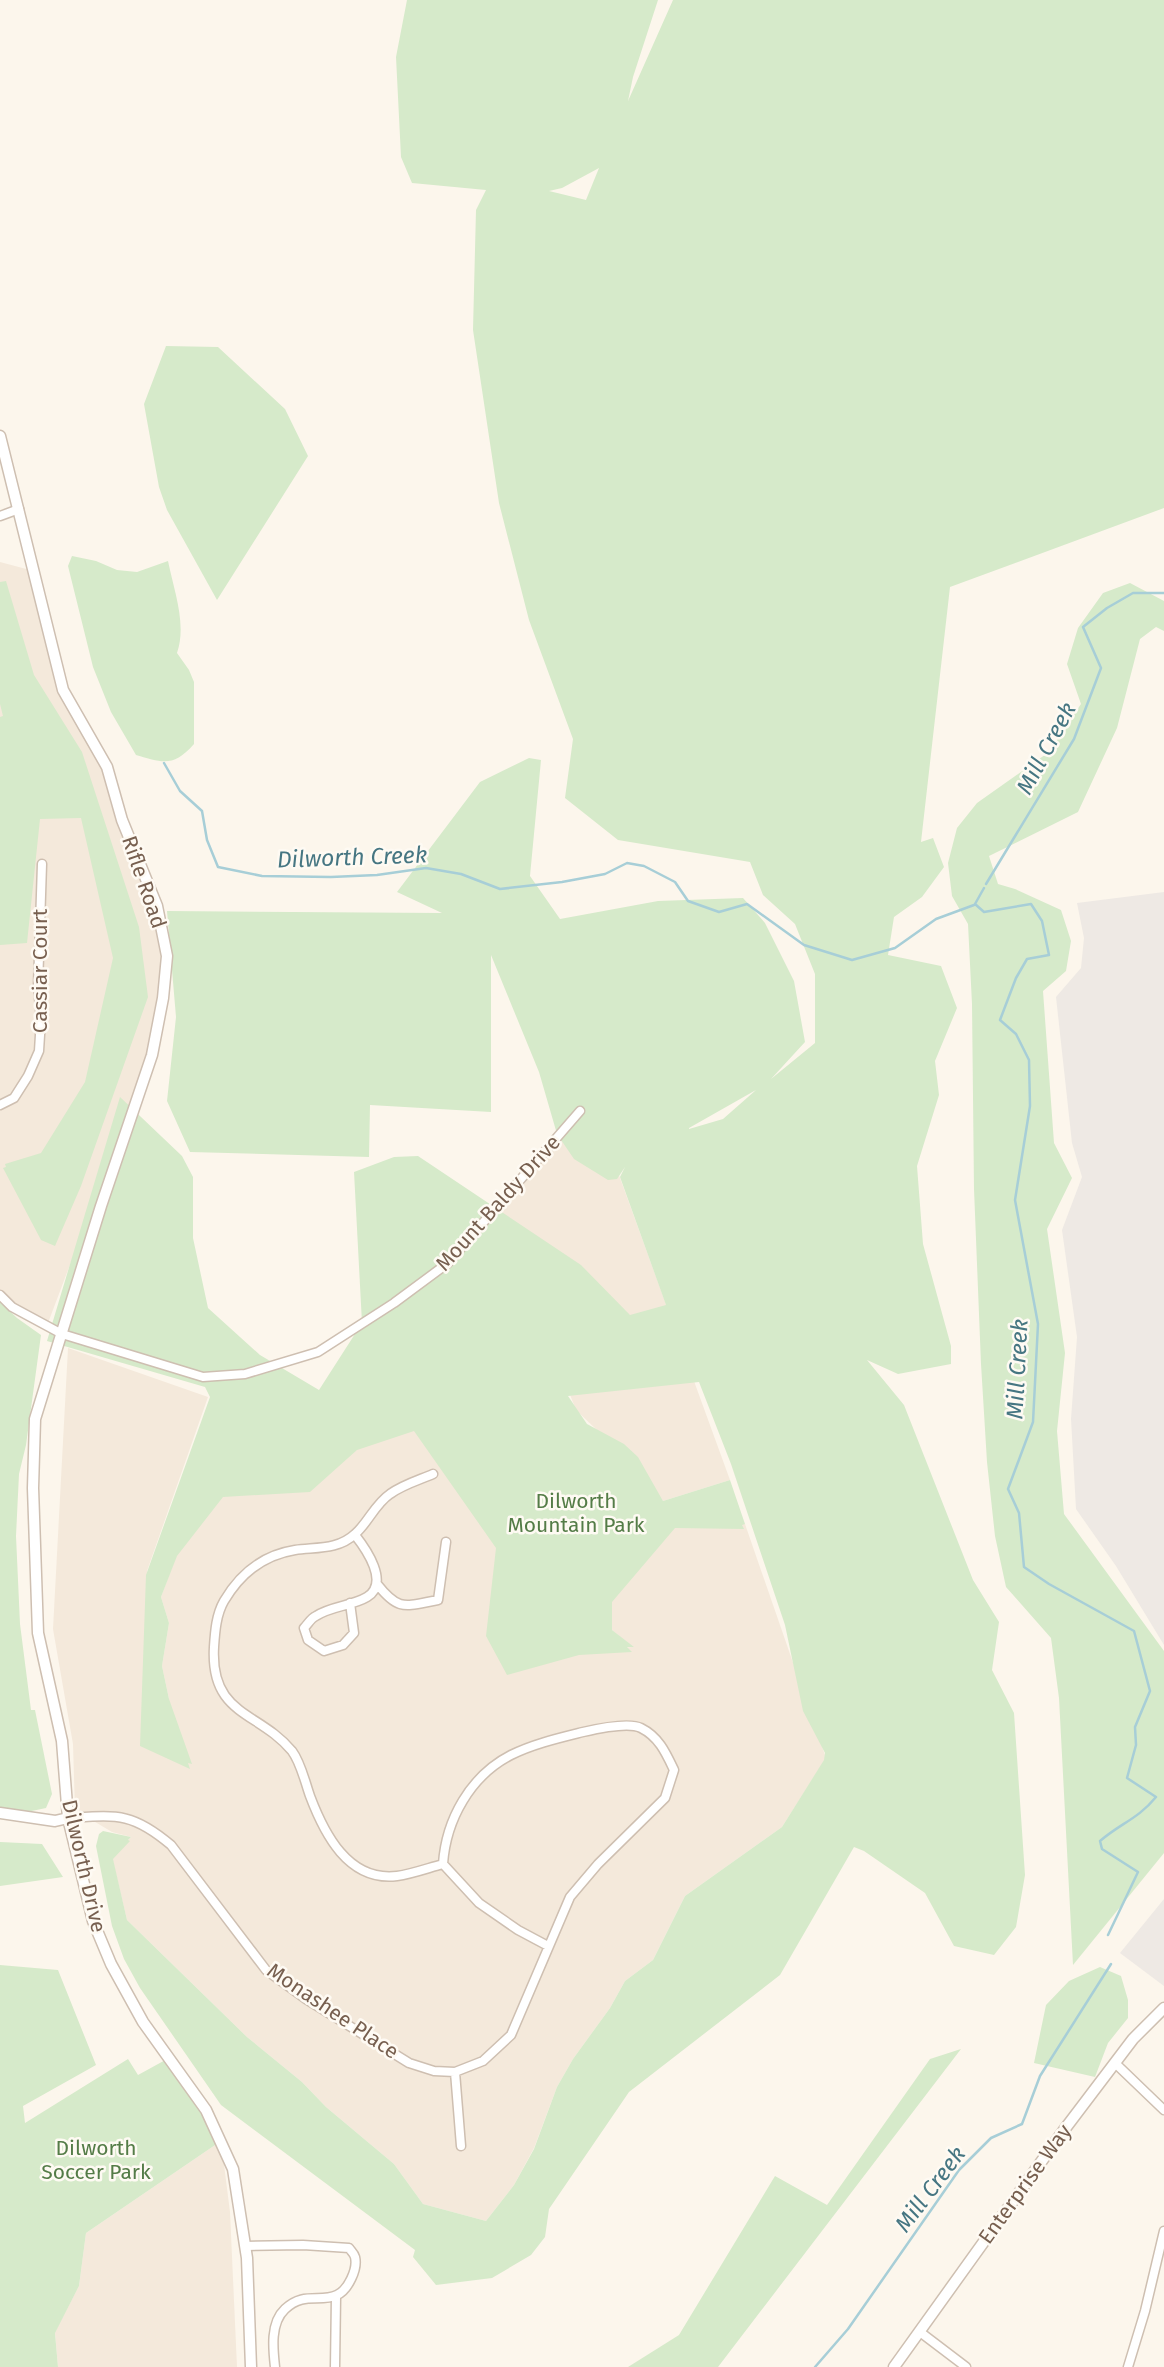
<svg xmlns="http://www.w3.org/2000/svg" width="1164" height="2367" viewBox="0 0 1164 2367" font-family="'Fira Sans',sans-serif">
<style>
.residential{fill:#f4e9db}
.industrial{fill:#eee9e4}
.green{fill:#d6eaca;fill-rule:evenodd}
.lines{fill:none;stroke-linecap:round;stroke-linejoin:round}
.stream{stroke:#a7ced7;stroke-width:2.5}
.minor-casing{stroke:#cebfb1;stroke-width:11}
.tertiary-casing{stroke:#cebfb1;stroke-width:13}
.minor{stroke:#fff;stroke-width:8}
.tertiary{stroke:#fff;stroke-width:10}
.labels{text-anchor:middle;stroke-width:5;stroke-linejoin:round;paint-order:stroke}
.street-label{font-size:21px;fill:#775f4f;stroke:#fefaf3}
.park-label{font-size:21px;fill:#547c47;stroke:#fefaf3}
.water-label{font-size:23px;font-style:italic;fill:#467682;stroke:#fefaf3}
</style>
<rect width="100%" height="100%" fill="#fcf6ec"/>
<!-- residential -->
<path class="residential" d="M 0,562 L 30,570 L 59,693 L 102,770 L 124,844 L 153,909 L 162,959 L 156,1009 L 146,1063 L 48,1323 L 14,1304 L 0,1291 Z
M 576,1122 L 612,1156 L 730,1480 L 663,1501 L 619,1442 L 599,1432 L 576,1410 L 554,1354 L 455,1266 Z
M 68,1348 L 208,1397 L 147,1571 L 141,1742 L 169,1699 L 162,1666 L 169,1623 L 161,1597 L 178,1551 L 225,1492 L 415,1426 L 581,1650 L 632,1647 L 612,1630 L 612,1599 L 677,1524 L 745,1524 L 826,1758 L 782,1827 L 685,1896 L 653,1960 L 625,1981 L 610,2008 L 573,2059 L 557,2087 L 534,2148 L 514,2185 L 486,2221 L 423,2204 L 394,2164 L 326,2107 L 302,2082 L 247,2037 L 127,1920 L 112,1857 L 131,1837 L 112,1832 L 75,1810 L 73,1744 L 53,1629 Z
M 221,2141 L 230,2212 L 237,2367 L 58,2367 L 55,2332 L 79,2286 L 86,2233 Z"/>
<!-- industrial -->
<path class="industrial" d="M 1164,892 L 1164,1645 L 1116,1566 L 1076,1509 L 1071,1419 L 1077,1337 L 1062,1230 L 1082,1177 L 1072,1143 L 1056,997 L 1081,968 L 1084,938 L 1077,903 Z
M 1164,1899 L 1164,1986 L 1120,1953 Z"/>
<!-- green -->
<path class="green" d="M 407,0 L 658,0 L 633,77 L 628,101 L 673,0 L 1164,0 L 1164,508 L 950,587 L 921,842 L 933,838 L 944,867 L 922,897 L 894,917 L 888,955 L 941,966 L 957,1008 L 935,1061 L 939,1095 L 917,1166 L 923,1244 L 951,1346 L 951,1364 L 898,1374 L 867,1360 L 904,1405 L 973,1580 L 999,1622 L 992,1670 L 1014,1713 L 1025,1875 L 1016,1927 L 994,1955 L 954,1946 L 925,1893 L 864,1851 L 854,1847 L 780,1975 L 629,2092 L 549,2209 L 545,2237 L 531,2255 L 492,2278 L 436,2285 L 413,2257 L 415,2250 L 221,2105 L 140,1988 L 124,1959 L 112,1926 L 96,1846 L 99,1834 L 103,1831 L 131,1837 L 128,1840 L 130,1841 L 113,1859 L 127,1920 L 247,2037 L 302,2082 L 326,2107 L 394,2164 L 423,2204 L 486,2221 L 514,2185 L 534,2149 L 557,2087 L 573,2059 L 610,2008 L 625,1981 L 653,1960 L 685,1896 L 782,1827 L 824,1760 L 825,1753 L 803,1711 L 785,1625 L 731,1464 L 699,1382 L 568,1396 L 587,1424 L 624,1444 L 638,1457 L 663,1501 L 730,1480 L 745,1524 L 742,1525 L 744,1529 L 675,1528 L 612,1602 L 612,1630 L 634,1647 L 627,1647 L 632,1652 L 579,1655 L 507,1675 L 486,1636 L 496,1548 L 414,1431 L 357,1450 L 310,1492 L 223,1497 L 177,1556 L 161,1597 L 169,1623 L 162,1666 L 169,1699 L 192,1764 L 188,1763 L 190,1769 L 140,1746 L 146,1575 L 210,1397 L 205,1387 L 47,1341 L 120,1097 L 182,1156 L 193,1177 L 193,1238 L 208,1308 L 260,1355 L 319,1390 L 362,1323 L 354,1172 L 394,1157 L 418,1156 L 581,1265 L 630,1315 L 666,1305 L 620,1177 L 625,1167 L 617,1179 L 608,1180 L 574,1159 L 557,1134 L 539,1072 L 491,955 L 491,1112 L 370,1105 L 369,1157 L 190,1152 L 167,1101 L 176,1017 L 167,911 L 442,913 L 397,892 L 480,782 L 529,758 L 541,760 L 530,876 L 560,919 L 658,901 L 743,898 L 765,923 L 794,981 L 805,1042 L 771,1079 L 815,1043 L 815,974 L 795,924 L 763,895 L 750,862 L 618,840 L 565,798 L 573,739 L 529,620 L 499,503 L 473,330 L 476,210 L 486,190 L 412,183 L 401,157 L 396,57 ZM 599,168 L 586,200 L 549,191 L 562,188 ZM 756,1090 L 723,1119 L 689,1129 L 689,1128 Z
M 166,346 L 218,347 L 285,409 L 308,456 L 217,600 L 167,510 L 159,487 L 144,404 Z
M 72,556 L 96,561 L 117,570 L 137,572 L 168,561 C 174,591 187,624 177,653 L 189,670 L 194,682 L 194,744 C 174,767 163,763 136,755 L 111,712 L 93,667 L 68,566 Z
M 6,581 L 34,675 L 82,752 L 139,927 L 148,997 L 81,1186 L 55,1246 L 41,1240 L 3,1168 L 6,1167 L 5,1164 L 41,1153 L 85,1082 L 113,958 L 81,818 L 40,819 L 27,943 L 0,945 L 0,717 L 3,716 L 0,704 L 0,582 Z
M 1130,583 L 1164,601 L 1164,631 L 1156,627 L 1140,639 L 1117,728 L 1078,812 L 989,856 L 998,884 L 1015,889 L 1061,910 L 1071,941 L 1066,971 L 1043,991 L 1054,1143 L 1072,1178 L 1047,1229 L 1065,1353 L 1057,1431 L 1064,1514 L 1164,1651 L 1164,1853 L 1073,1965 L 1059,1698 L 1051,1638 L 1006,1587 L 995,1536 L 987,1462 L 981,1364 L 974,1189 L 972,1004 L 968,924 L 952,896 L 948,863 L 957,828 L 977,803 L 1049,752 L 1081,704 L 1067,664 L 1078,628 L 1103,593 Z
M 0,1302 L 17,1318 L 41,1335 L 26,1445 L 19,1474 L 16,1536 L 20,1624 L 31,1710 L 35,1710 L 52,1794 L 46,1808 L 27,1812 L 0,1808 Z
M 0,1842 L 42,1844 L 63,1877 L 0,1886 Z
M 0,1965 L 58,1970 L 96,2065 L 23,2106 L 25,2123 L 128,2059 L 138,2075 L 169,2058 L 221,2141 L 86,2233 L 79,2286 L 55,2333 L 58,2367 L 0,2367 Z
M 1100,1967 L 1121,1976 L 1128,2000 L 1128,2018 L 1108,2043 L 1095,2077 L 1034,2063 L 1046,2005 L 1069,1981 Z
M 961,2049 L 718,2367 L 628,2367 L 679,2335 L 775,2176 L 827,2205 L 930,2059 Z"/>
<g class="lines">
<!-- stream -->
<path class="stream" d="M 164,763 L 180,791 L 202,811 L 207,840 L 218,867 L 262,876 L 331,877 L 377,875 L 426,868 L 461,874 L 500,889 L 562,882 L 605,874 L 627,863 L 644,866 L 675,882 L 688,901 L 719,912 L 747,904 L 804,945 L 852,960 L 895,948 L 936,919 L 974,905
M 986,884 L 1074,739 L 1101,668 L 1083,627 L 1107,608 L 1133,593 L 1164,593
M 984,888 L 975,904 L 984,912 L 1031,904 L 1042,921 L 1049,955 L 1027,959 L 1016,978 L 1000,1020 L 1016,1034 L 1029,1060 L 1030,1106 L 1015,1200 L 1038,1324 L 1033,1422 L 1008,1489 L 1019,1513 L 1024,1567 L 1049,1584 L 1134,1631 L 1150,1691 L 1135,1727 L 1136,1745 L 1127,1778 L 1156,1797 C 1138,1819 1121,1823 1100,1841 L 1102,1849 L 1138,1872 L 1108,1935
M 815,2367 L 848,2329 L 959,2170 L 991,2138 L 1022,2124 L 1040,2076 L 1111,1964"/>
<defs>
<path id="minor" d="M 0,516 L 19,509
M 0,1105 L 14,1098 L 28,1076 L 39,1051 L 41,1019 L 38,986 L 42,864
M 0,1295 L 12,1307 L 62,1334 L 203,1377 L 245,1374 L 318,1352 L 394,1303 L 448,1263 L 580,1111
M 433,1474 C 419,1480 402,1485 390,1494 C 375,1504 368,1523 355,1534 C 338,1550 316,1547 295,1550 C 263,1555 240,1574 224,1601 C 216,1615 215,1632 214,1647 C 210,1716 259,1711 292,1751 C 301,1763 305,1782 310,1796 C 324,1833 348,1882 397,1876 C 412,1874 428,1868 443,1864
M 377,1584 C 399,1612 405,1606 438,1600 L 446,1542
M 350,1603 L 354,1633 L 343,1645 L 324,1651 L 308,1640 L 304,1628 C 308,1624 311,1618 316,1616 C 331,1606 352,1606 367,1597 C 390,1583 366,1549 355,1535
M 68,1818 C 117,1815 132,1812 171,1845 L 266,1970 L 306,1999 L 409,2063 L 434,2071 L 455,2072 L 483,2061 L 511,2035 L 570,1897 L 598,1864 L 665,1798 L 674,1770 C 666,1753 659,1737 641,1728 C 629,1722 596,1729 583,1732 C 559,1738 533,1744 511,1755 C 470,1776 446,1820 443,1864 L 479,1903 L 518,1930 L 548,1946
M 1115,2063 L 1164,2110
M 455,2072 L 461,2146
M 245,2246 L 303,2245 L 349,2248 C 351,2251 354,2253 355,2257 C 358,2269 348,2290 337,2295 C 320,2303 304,2291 285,2309 C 270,2323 273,2349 275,2367
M 920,2332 L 966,2367
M 335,2367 L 336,2297
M 1128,2367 L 1145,2311 L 1164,2231"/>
<path id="tertiary" d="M 0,436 L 63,690 L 107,767 L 122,820 L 157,906 L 167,956 L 163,998 L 152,1055 L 101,1206 L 35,1419 L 33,1488 L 38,1633 L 62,1741 L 68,1818 L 93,1921 L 111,1964 L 143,2022 L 206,2110 L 233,2169 L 247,2258 L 251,2367
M 0,1813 L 55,1821 L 68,1818
M 894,2367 L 1064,2130 L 1133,2039 L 1164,2008"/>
</defs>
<!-- minor casing -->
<use href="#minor" class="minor-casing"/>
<!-- tertiary casing -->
<use href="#tertiary" class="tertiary-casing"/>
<!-- minor -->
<use href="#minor" class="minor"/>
<!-- tertiary -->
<use href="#tertiary" class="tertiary"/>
</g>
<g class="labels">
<!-- street labels -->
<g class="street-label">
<text transform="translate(144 882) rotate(71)" y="7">Rifle Road</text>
<text transform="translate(40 971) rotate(-90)" y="7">Cassiar Court</text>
<text transform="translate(498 1203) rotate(-48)" y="7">Mount Baldy Drive</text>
<text transform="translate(84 1866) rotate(77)" y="7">Dilworth Drive</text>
<text transform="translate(333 2011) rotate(34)" y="7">Monashee Place</text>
<text transform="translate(1025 2184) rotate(-54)" y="7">Enterprise Way</text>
</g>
<!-- park labels -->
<g class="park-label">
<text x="576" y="1508">Dilworth<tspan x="576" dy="24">Mountain Park</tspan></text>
<text x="96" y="2155">Dilworth<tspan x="96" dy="24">Soccer Park</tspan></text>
</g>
<!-- water labels -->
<g class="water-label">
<text transform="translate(1046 748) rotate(-62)" y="8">Mill Creek</text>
<text transform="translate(352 857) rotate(-2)" y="8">Dilworth Creek</text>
<text transform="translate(1017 1369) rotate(-87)" y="8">Mill Creek</text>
<text transform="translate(930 2189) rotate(-53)" y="8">Mill Creek</text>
</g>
</g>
</svg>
